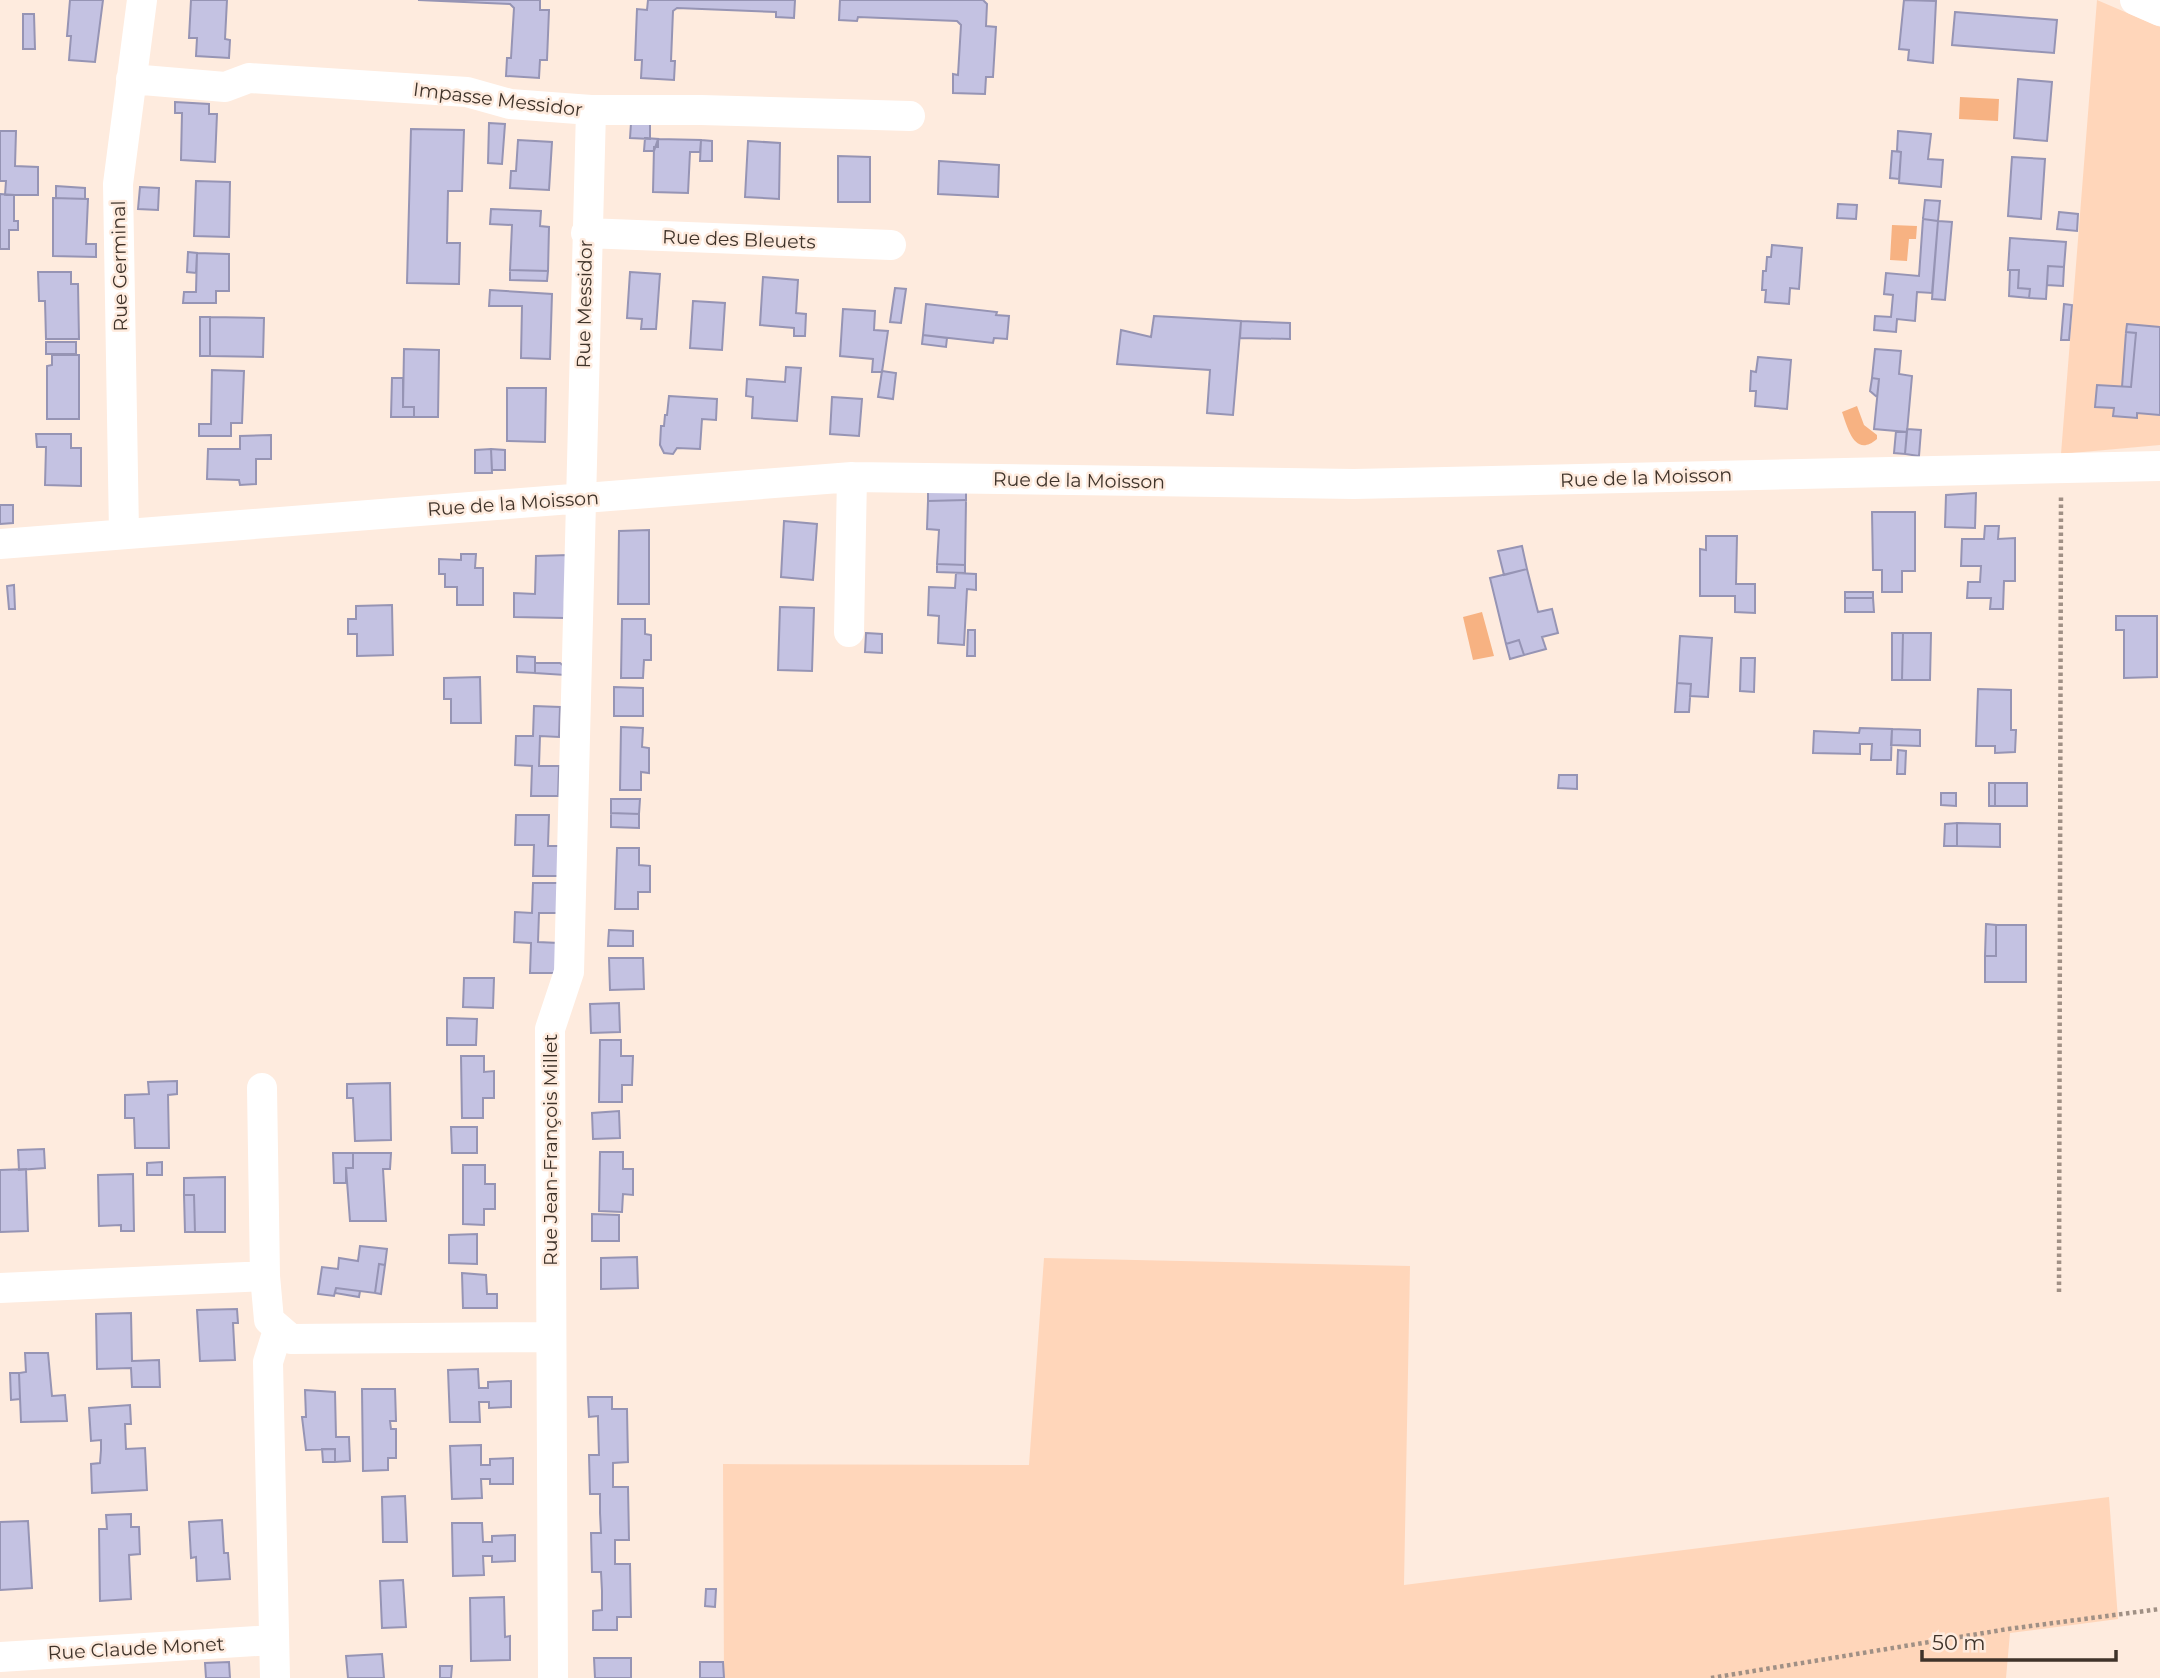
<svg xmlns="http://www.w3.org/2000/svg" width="2160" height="1678" viewBox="0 0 2160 1678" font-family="Montserrat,sans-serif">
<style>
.green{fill:#ffd6ba}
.water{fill:#f7b282}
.building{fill:#c4c2e2;stroke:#9694b4;stroke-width:2}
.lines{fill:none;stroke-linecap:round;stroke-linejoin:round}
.path{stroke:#a09085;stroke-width:4.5;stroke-dasharray:3.5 3.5;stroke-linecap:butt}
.minor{stroke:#fff;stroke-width:30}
.labels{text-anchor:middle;stroke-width:5;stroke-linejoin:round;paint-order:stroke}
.street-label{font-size:19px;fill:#3f332a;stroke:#feebde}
</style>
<rect width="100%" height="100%" fill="#feebde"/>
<!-- green -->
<path class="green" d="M 2097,0 L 2160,27 L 2160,445 L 2061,454 Z
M 1044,1258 L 1410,1266 L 1404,1585 L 2109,1497 L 2118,1619 L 2010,1633 L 2006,1678 L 724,1678 L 723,1464 L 1029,1465 Z"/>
<!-- water -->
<path class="water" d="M 1960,97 L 1999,99 L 1998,121 L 1959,119 Z
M 1892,225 L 1917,226 L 1916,239 L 1909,239 L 1907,261 L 1890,260 Z
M 1857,406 L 1864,425 L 1877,435 L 1877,439 C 1855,458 1848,429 1842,412 Z
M 1482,612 L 1494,656 L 1473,660 L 1463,617 Z"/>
<!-- building -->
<path class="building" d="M 70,0 L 103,0 L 95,62 L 69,60 L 71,36 L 67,36 Z
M 191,0 L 227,0 L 225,39 L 230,40 L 229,58 L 196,56 L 197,38 L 189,38 Z
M 418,0 L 540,0 L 540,10 L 549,10 L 547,60 L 540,60 L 539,78 L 506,76 L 507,58 L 511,58 L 514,8 L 510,4 Z
M 648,0 L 795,0 L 794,18 L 776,17 L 776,12 L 677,8 L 673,11 L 671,61 L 675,61 L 674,80 L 641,78 L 642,60 L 635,60 L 637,9 L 647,10 Z
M 840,0 L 983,0 L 987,4 L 986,26 L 996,27 L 993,77 L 986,77 L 985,94 L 953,93 L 953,74 L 958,75 L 961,25 L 957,21 L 858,17 L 857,21 L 839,20 Z
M 1904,0 L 1936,1 L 1933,63 L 1908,60 L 1909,50 L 1899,49 Z
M 1955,12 L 2057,20 L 2054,53 L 1952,45 Z
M 23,14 L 34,14 L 35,49 L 23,49 Z
M 2018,79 L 2052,82 L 2047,141 L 2014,138 Z
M 175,102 L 209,104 L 209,114 L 217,114 L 215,162 L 181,160 L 182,113 L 175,113 Z
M 489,123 L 505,124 L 502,164 L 488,163 Z
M 631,123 L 650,124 L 650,139 L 630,138 Z
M 411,129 L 464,130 L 462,191 L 448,191 L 447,243 L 460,243 L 459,284 L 407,283 Z
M 0,131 L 16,131 L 15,166 L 38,167 L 38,195 L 5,195 L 6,181 L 0,181 Z
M 1898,131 L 1931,134 L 1928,159 L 1943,160 L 1941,187 L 1899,183 L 1901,152 L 1897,151 Z
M 645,138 L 658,139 L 654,151 L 644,151 Z
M 658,139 L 701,140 L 700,152 L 690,152 L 688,193 L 653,192 L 654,147 L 658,147 Z
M 518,140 L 552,142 L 549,190 L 510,188 L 511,171 L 516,171 Z
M 701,140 L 712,141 L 712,161 L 700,161 Z
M 748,141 L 780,143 L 779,199 L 745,197 Z
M 1892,151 L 1901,152 L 1899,179 L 1890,178 Z
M 838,156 L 870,157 L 870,202 L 838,202 Z
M 2012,157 L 2045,159 L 2041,219 L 2008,216 Z
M 939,161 L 999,165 L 998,197 L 938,194 Z
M 196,181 L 230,182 L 229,237 L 194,236 Z
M 56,186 L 85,188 L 85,199 L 56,198 Z
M 140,187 L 159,188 L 158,210 L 138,209 Z
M 0,194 L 14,195 L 14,221 L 18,221 L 18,230 L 9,230 L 9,249 L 0,249 Z
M 53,198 L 88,199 L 86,244 L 96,244 L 96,257 L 53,256 Z
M 1925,200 L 1940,201 L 1938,221 L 1923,219 Z
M 1838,204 L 1857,205 L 1856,219 L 1837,218 Z
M 491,209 L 541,211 L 540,226 L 549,227 L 548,271 L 510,270 L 512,225 L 490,224 Z
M 2059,212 L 2078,214 L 2077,231 L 2057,229 Z
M 1923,219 L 1938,221 L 1932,293 L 1917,292 L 1915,321 L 1897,319 L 1896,332 L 1874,330 L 1875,316 L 1891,317 L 1893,295 L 1884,294 L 1886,273 L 1919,276 Z
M 1938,221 L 1952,222 L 1945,300 L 1932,299 Z
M 2010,238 L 2066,242 L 2064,267 L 2048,266 L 2046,299 L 2029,298 L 2030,289 L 2018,288 L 2019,270 L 2008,270 Z
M 1772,245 L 1802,248 L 1799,289 L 1790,288 L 1789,304 L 1765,302 L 1766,290 L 1762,290 L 1763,271 L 1766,271 L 1767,257 L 1771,257 Z
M 188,252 L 197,253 L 196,273 L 187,272 Z
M 197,253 L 229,254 L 229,291 L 216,291 L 216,303 L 183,303 L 184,292 L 196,292 Z
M 2048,266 L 2064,267 L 2063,286 L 2047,285 Z
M 510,270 L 548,271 L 547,281 L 510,280 Z
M 2010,270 L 2019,270 L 2018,288 L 2030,289 L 2029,298 L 2009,296 Z
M 38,272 L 71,272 L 71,284 L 78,284 L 79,339 L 46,339 L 45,301 L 39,301 Z
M 630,272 L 660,274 L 656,329 L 641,329 L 642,319 L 627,318 Z
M 763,277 L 798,280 L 796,313 L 806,314 L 805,336 L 794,336 L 794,328 L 760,325 Z
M 895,288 L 906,289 L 901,323 L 890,322 Z
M 490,290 L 552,294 L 550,359 L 521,358 L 522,306 L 489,306 Z
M 693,301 L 725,303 L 722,350 L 690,348 Z
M 926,304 L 997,312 L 996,315 L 1009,316 L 1007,339 L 994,338 L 993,343 L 923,335 Z
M 2064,304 L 2072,305 L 2069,340 L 2061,340 Z
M 843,309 L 875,311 L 874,330 L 888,331 L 882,372 L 872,372 L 873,359 L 840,356 Z
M 1154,316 L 1241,321 L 1233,415 L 1207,413 L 1210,370 L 1117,364 L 1121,330 L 1151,337 Z
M 200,317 L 210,317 L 210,356 L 200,356 Z
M 210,317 L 264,318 L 263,357 L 210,356 Z
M 1241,321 L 1290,323 L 1290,339 L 1240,338 Z
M 2127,324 L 2160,327 L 2160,415 L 2137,413 L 2137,418 L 2113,416 L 2114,408 L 2095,407 L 2097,385 L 2131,387 L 2136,333 L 2126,332 Z
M 2126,332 L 2136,333 L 2131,387 L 2122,387 Z
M 923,335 L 947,338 L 946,347 L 922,344 Z
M 46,342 L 76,342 L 76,354 L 46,354 Z
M 404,349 L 439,350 L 438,417 L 414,417 L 414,407 L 403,407 Z
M 1875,349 L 1901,351 L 1899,374 L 1912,376 L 1907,432 L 1874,429 L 1879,379 L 1872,378 Z
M 52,355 L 79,355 L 79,419 L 47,419 L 47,366 L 52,365 Z
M 1758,357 L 1791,360 L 1787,409 L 1755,406 L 1756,391 L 1750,391 L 1751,371 L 1756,372 Z
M 786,367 L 801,368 L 797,421 L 752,418 L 753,397 L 746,396 L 747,379 L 785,382 Z
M 212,370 L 244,371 L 242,423 L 231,423 L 231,436 L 199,436 L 199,424 L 211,424 Z
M 882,371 L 896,373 L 893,399 L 878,397 Z
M 392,378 L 403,378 L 403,407 L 414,407 L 414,417 L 391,417 Z
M 1872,378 L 1879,379 L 1877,397 L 1870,391 Z
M 507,388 L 546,388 L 545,442 L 507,441 Z
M 669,396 L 717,399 L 716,420 L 702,419 L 700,449 L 677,448 L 673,454 L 664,453 L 660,445 L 661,426 L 664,426 L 665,415 L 667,415 Z
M 832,397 L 862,399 L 859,436 L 830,434 Z
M 1907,429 L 1921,430 L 1919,456 L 1905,454 Z
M 1896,431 L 1907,432 L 1905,454 L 1894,453 Z
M 36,434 L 71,434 L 71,448 L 81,448 L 81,486 L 45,485 L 46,447 L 37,447 Z
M 271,435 L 271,459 L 256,459 L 256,484 L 240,485 L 239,480 L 207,479 L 208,449 L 240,449 L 240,436 Z
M 491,449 L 492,473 L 475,473 L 475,450 Z
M 491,449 L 505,450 L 505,470 L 492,470 Z
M 928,492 L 966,492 L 966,500 L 928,501 Z
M 1976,493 L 1975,528 L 1945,527 L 1946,495 Z
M 966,500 L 965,565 L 937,564 L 939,530 L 927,529 L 928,501 Z
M 0,505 L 13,505 L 13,523 L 0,524 Z
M 1872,512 L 1915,512 L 1915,571 L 1902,571 L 1902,592 L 1882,592 L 1882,570 L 1873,570 Z
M 784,521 L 817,524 L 813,580 L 781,577 Z
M 1985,526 L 1999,526 L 1998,539 L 2015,538 L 2015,581 L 2004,581 L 2003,609 L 1990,609 L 1991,598 L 1967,598 L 1968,582 L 1980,582 L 1981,566 L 1961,566 L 1962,539 L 1984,539 Z
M 649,530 L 649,604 L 618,604 L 619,531 Z
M 1706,536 L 1737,536 L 1736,584 L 1755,584 L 1755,613 L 1735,612 L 1735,596 L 1700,596 L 1700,549 L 1706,550 Z
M 1522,546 L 1527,569 L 1504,575 L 1498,551 Z
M 461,554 L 476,554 L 475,568 L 483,568 L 483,605 L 457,605 L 457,587 L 445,587 L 445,574 L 439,574 L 439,559 L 461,560 Z
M 568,555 L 564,618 L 514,617 L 514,593 L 535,594 L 536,556 Z
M 937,564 L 965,565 L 965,573 L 937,572 Z
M 1527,569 L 1538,612 L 1552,609 L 1558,633 L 1542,637 L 1546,649 L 1524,655 L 1519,640 L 1506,644 L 1490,578 Z
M 956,573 L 976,574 L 976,590 L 967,589 L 964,645 L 938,643 L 939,616 L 928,615 L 929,587 L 955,588 Z
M 14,585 L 15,609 L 9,609 L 7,586 Z
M 1845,592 L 1873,592 L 1873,598 L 1845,598 Z
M 1845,598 L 1873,598 L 1874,612 L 1845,612 Z
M 392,605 L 393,655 L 357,656 L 357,634 L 348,634 L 348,619 L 356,619 L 356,606 Z
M 780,607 L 814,608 L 812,671 L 778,670 Z
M 2116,616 L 2157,616 L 2157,677 L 2124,678 L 2124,630 L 2116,630 Z
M 622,619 L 645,619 L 645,634 L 651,635 L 651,660 L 644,660 L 643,678 L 621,678 Z
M 968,630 L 975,630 L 975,656 L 967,656 Z
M 866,633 L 882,634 L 882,653 L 865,652 Z
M 1892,633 L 1903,633 L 1902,680 L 1892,680 Z
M 1903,633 L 1931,633 L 1930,680 L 1902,680 Z
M 1680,636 L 1712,638 L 1708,697 L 1690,696 L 1691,684 L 1677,683 Z
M 1519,640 L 1524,655 L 1510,659 L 1506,644 Z
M 517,656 L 535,657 L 535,673 L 517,672 Z
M 1741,658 L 1755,658 L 1754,692 L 1740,691 Z
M 535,663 L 560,663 L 565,667 L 565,675 L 535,673 Z
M 480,677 L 481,723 L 451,723 L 451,699 L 444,699 L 444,678 Z
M 1677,683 L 1691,684 L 1689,712 L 1675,712 Z
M 614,687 L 643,688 L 643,716 L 614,716 Z
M 1978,689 L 2011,690 L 2011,730 L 2016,730 L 2015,752 L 1995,753 L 1995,746 L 1976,746 Z
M 534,706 L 560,707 L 559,737 L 540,736 L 539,766 L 559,766 L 558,796 L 531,796 L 532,766 L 515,765 L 516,736 L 533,736 Z
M 621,727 L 643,728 L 642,747 L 649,748 L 649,773 L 641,772 L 641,790 L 620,790 Z
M 1860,728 L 1892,729 L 1891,760 L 1871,760 L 1872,744 L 1860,744 L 1860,754 L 1813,753 L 1814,731 L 1859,733 Z
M 1892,729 L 1920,730 L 1920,746 L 1891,745 Z
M 1898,750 L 1906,751 L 1905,774 L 1897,774 Z
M 1559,775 L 1577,775 L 1577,789 L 1558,788 Z
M 1989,783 L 1995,783 L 1995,806 L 1989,806 Z
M 1995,783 L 2027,783 L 2027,806 L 1995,806 Z
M 1941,793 L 1956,793 L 1956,806 L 1941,805 Z
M 611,799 L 640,799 L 639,814 L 611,813 Z
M 611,813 L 639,814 L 639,828 L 611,827 Z
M 516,815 L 549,815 L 548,846 L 560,846 L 559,876 L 533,876 L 534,845 L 515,845 Z
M 1957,823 L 2000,824 L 2000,847 L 1957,846 Z
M 1957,823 L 1957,846 L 1944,846 L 1945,824 Z
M 617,848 L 639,848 L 639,865 L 650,866 L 650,892 L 638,892 L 638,909 L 615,909 Z
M 533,883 L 559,883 L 558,913 L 539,913 L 538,942 L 558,943 L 557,973 L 530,973 L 531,943 L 514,942 L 515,912 L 532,913 Z
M 1986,924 L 1996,925 L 1996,956 L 1985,956 Z
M 1996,925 L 2026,925 L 2026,982 L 1985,982 L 1985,956 L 1996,956 Z
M 609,930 L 633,931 L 633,946 L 608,946 Z
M 609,958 L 643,958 L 644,989 L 610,990 Z
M 464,978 L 494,978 L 493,1008 L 463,1007 Z
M 619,1003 L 620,1032 L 591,1033 L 590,1004 Z
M 447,1018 L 477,1019 L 476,1045 L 447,1045 Z
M 600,1040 L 621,1040 L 621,1056 L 633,1056 L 632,1085 L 622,1085 L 622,1102 L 599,1102 Z
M 461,1056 L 484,1056 L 484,1072 L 494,1071 L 494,1098 L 483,1098 L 483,1118 L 462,1118 Z
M 177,1081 L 177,1094 L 168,1095 L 169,1148 L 135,1148 L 134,1118 L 125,1118 L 125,1095 L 149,1094 L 148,1082 Z
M 390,1083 L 391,1140 L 355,1141 L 353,1098 L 347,1098 L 347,1084 Z
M 619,1111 L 620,1138 L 593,1139 L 592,1113 Z
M 451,1127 L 477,1127 L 477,1153 L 452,1153 Z
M 44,1149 L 45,1168 L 19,1170 L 18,1150 Z
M 600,1152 L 623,1152 L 623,1169 L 633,1169 L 633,1195 L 623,1194 L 622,1212 L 599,1211 Z
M 333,1153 L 353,1153 L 353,1168 L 346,1168 L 346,1183 L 334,1183 Z
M 353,1153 L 391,1153 L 390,1169 L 383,1169 L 386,1221 L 350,1221 L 346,1168 L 353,1168 Z
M 162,1162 L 162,1175 L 147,1175 L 147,1163 Z
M 463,1165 L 485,1165 L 485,1184 L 495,1184 L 495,1209 L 484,1209 L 484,1225 L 463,1224 Z
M 26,1169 L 28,1231 L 0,1232 L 0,1170 Z
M 133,1174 L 134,1231 L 121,1231 L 121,1225 L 99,1226 L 98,1175 Z
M 225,1177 L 225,1232 L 195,1232 L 194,1195 L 184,1195 L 184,1178 Z
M 184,1195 L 194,1195 L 195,1232 L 185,1232 Z
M 592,1214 L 619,1215 L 619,1241 L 592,1241 Z
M 477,1234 L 477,1264 L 449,1263 L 449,1235 Z
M 360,1246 L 387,1249 L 385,1265 L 379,1264 L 375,1293 L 336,1288 L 334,1296 L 318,1294 L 322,1267 L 338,1269 L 339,1258 L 358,1261 Z
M 637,1257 L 638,1288 L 601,1289 L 601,1258 Z
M 379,1264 L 385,1265 L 381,1294 L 375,1293 Z
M 462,1273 L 486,1275 L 487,1294 L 497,1294 L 497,1308 L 463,1308 Z
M 336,1288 L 360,1291 L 359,1297 L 335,1293 Z
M 237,1309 L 238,1323 L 233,1323 L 235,1360 L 200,1361 L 197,1310 Z
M 131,1313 L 132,1361 L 159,1360 L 160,1387 L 132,1387 L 131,1368 L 97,1369 L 96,1314 Z
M 25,1353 L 48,1353 L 52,1396 L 65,1395 L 67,1421 L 21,1422 L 19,1373 L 26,1372 Z
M 478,1369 L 479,1388 L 488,1388 L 488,1382 L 511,1381 L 511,1407 L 489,1408 L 489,1402 L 479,1402 L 480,1422 L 450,1422 L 448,1370 Z
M 10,1373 L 19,1373 L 20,1399 L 11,1400 Z
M 362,1389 L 395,1389 L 396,1421 L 390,1421 L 391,1429 L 396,1429 L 396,1458 L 388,1458 L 388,1470 L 363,1471 Z
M 305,1390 L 335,1392 L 336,1437 L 349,1437 L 350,1461 L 335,1462 L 335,1449 L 306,1450 L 302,1417 L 306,1417 Z
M 588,1397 L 612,1397 L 612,1409 L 627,1409 L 628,1462 L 613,1463 L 613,1487 L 628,1487 L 629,1540 L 615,1540 L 615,1564 L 630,1564 L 631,1617 L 617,1617 L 617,1630 L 593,1630 L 593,1611 L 602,1610 L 602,1591 L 601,1572 L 592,1572 L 591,1533 L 601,1533 L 600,1513 L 600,1494 L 590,1494 L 589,1455 L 599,1455 L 598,1421 L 598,1416 L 589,1417 Z
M 130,1405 L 131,1424 L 125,1424 L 126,1449 L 145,1448 L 147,1490 L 92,1493 L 91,1464 L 100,1463 L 101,1450 L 101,1440 L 91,1441 L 89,1408 Z
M 481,1445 L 481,1465 L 490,1465 L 490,1459 L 513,1458 L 513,1484 L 490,1484 L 490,1479 L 481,1479 L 482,1498 L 452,1499 L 450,1446 Z
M 322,1449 L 335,1449 L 335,1462 L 323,1462 Z
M 405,1496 L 407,1542 L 383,1542 L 382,1497 Z
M 131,1514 L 131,1527 L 139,1527 L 140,1554 L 129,1555 L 131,1599 L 100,1601 L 99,1529 L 107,1529 L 106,1515 Z
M 222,1520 L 224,1553 L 228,1553 L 230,1579 L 197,1581 L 196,1557 L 191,1558 L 189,1522 Z
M 28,1521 L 32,1588 L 0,1590 L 0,1522 Z
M 452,1523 L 482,1523 L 483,1542 L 492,1542 L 492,1536 L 515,1535 L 515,1561 L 492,1562 L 492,1556 L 483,1556 L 484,1575 L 453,1576 Z
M 403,1580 L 406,1627 L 382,1628 L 380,1581 Z
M 706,1589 L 716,1589 L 715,1607 L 705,1606 Z
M 504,1597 L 505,1637 L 510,1636 L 510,1660 L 471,1661 L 470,1598 Z
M 382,1654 L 384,1678 L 348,1678 L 346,1656 Z
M 594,1658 L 631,1658 L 631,1678 L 595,1678 Z
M 229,1662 L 230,1678 L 206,1678 L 205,1663 Z
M 700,1662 L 723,1662 L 724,1678 L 700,1678 Z
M 440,1666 L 452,1666 L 451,1678 L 440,1678 Z"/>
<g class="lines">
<!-- path -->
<path class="path" d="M 2059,1292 L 2061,495
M 1711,1678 L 2008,1629 L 2160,1609"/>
<!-- minor -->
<path class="minor" d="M 2135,0 L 2160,11
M 131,79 L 225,87 L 249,78 L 467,92 L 510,104 L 591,110 L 701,110 L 910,116
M 586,233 L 891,245
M 124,533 L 118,184 L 142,0
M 0,544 L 852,477 L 1354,484 L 2160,466
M 849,632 L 852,477
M 262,1088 L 265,1276
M 0,1288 L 265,1276 L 269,1320 L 291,1339 L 549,1337
M 0,1657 L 273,1640
M 275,1678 L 268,1362 L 278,1330
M 553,1678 L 550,1029 L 569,972 L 591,110"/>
</g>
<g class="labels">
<!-- street labels -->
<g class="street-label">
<text transform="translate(498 99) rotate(7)" y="7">Impasse Messidor</text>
<text transform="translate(739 239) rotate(2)" y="7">Rue des Bleuets</text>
<text transform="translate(119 266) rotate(-91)" y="7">Rue Germinal</text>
<text transform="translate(584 304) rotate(-89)" y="7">Rue Messidor</text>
<text transform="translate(1646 477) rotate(-2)" y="7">Rue de la Moisson</text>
<text transform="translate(1079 480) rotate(1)" y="7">Rue de la Moisson</text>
<text transform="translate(513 503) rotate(-4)" y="7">Rue de la Moisson</text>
<text transform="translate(550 1150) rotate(-90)" y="7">Rue Jean-François Millet</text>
<text transform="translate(136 1648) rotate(-3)" y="7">Rue Claude Monet</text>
</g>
</g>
<!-- scale -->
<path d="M1922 1650v10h194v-10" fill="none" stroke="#3f332a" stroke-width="3.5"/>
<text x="1932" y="1650" font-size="21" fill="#3f332a" stroke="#feebde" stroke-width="5" paint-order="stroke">50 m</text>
</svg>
